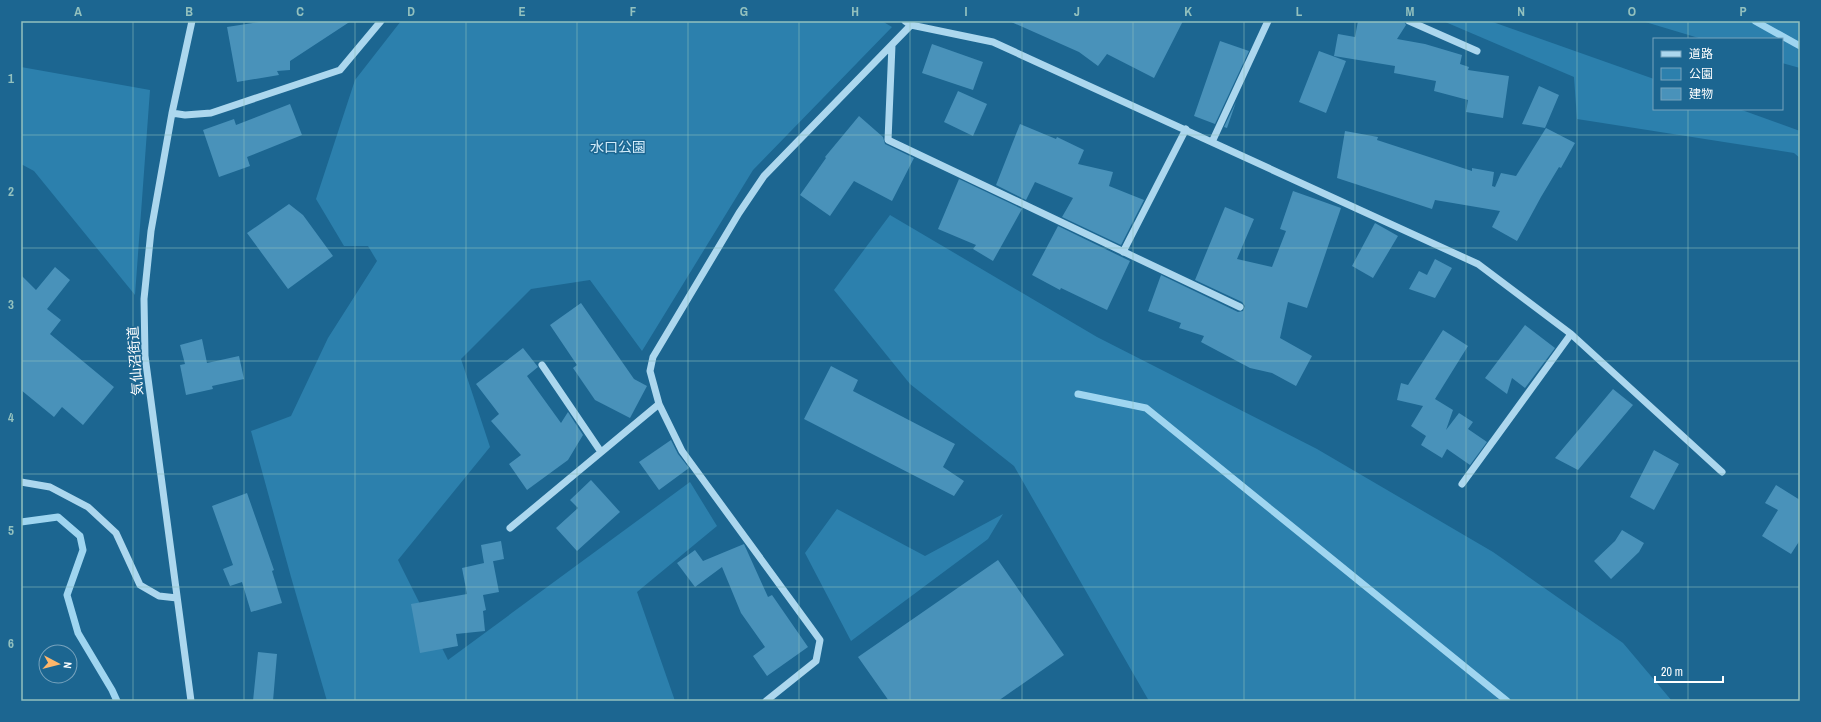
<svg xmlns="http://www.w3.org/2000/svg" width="1821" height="722" viewBox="0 0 1821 722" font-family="'Archivo Narrow','Noto Sans JP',sans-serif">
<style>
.green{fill:#2c80ad}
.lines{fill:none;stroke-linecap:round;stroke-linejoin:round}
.stream{stroke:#9fd5f0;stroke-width:7}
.building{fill:#4992ba}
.minor{stroke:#acd7ee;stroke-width:7}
.grid{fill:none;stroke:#93c1be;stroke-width:1;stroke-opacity:0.55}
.labels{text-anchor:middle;stroke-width:3;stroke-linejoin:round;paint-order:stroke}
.park-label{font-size:14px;fill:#d2ecfa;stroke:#1c6691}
.street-label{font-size:14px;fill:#fff;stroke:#1c6691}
.neatline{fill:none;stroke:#93c1be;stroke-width:1.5}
.grid-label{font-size:13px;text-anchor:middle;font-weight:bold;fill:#93c1be}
</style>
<rect width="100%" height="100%" fill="#1c6691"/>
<!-- green -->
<path class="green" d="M 401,21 L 882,21 L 892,27 L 753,170 L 642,351 L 590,280 L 531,289 L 461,359 L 490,447 L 398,560 L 448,660 L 690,482 L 717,526 L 637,592 L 675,701 L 327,701 L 291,577 L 251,431 L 291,416 L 328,338 L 377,261 L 368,246 L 344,246 L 316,199 L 355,80 Z
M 1443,21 L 1490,21 L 1654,79 L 1654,109 L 1739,109 L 1800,131 L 1800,158 L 1794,153 L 1577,119 L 1574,77 Z
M 1642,21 L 1800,21 L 1800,68 L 1782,63 L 1782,39 L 1702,39 Z
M 21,67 L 150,90 L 135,295 L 34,171 L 21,164 Z
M 890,215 L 1097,337 L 1317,449 L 1493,552 L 1623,643 L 1672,701 L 1149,701 L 1014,466 L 910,384 L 834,290 Z
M 837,509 L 925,556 L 1003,514 L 988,539 L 851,641 L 805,553 Z"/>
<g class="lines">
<!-- stream -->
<path class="stream" d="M 1755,21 L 1800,46
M 1078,394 L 1146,408 L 1507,701
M 21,522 L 58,517 L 80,536 L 83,550 L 67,595 L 78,633 L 112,690 L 117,701"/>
</g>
<!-- building -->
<path class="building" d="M 266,21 L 351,21 L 290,61 L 290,70 L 277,71 L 279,75 L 237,82 L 227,27 Z
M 1009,21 L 1183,21 L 1154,78 L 1107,54 L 1098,66 L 1079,52 Z
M 1358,21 L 1404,21 L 1406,25 L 1397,39 L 1425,44 L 1462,55 L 1460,64 L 1469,67 L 1468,70 L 1509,76 L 1503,118 L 1466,112 L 1468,100 L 1434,91 L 1436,81 L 1394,73 L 1395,66 L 1334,56 L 1338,34 L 1355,37 Z
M 1220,41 L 1249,51 L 1215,124 L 1194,116 Z
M 932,44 L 983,62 L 973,90 L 922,73 Z
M 1319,51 L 1346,61 L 1326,113 L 1299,102 Z
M 1539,86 L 1559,95 L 1545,128 L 1522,124 Z
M 958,91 L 987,104 L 973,136 L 944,122 Z
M 1236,102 L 1227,128 L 1224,127 Z
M 290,104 L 302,135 L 247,157 L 250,166 L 219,177 L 203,130 L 234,119 L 236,125 Z
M 859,116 L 883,137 L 885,144 L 914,158 L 892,201 L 854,181 L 830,216 L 800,195 L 826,158 L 825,157 Z
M 1020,124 L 1056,139 L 1057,137 L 1084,150 L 1078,164 L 1113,172 L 1109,186 L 1144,200 L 1121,245 L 1062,217 L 1073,198 L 1035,182 L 1026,200 L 996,185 Z
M 1546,128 L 1575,143 L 1561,168 L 1559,167 L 1541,197 L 1517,241 L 1492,227 L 1500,211 L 1435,200 L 1432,209 L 1337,178 L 1345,131 L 1378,137 L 1377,140 L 1472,171 L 1472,168 L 1494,172 L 1492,186 L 1495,187 L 1501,173 L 1516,176 Z
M 959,179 L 1022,209 L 993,261 L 973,249 L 976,245 L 938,229 Z
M 1293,191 L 1341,208 L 1307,308 L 1288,302 L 1280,338 L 1312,356 L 1296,386 L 1272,373 L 1250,368 L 1201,342 L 1204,336 L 1179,328 L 1181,323 L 1148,311 L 1161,275 L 1238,312 L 1243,311 L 1245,306 L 1242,302 L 1195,280 L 1225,207 L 1254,219 L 1237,259 L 1272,267 L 1286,231 L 1280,229 Z
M 289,204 L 303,215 L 333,256 L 288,289 L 247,233 Z
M 1375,223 L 1398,236 L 1373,278 L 1352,266 Z
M 1058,226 L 1130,261 L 1107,310 L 1061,288 L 1060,290 L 1032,275 Z
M 1435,259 L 1452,268 L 1435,298 L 1409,289 L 1419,271 L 1427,275 Z
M 55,267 L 70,280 L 47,309 L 61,320 L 50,334 L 114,387 L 83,425 L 62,407 L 54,417 L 21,390 L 21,275 L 36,290 Z
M 581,303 L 634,379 L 647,386 L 630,418 L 595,400 L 573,368 L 577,365 L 550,325 Z
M 1525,325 L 1555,348 L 1525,388 L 1512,378 L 1507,394 L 1485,378 Z
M 1443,330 L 1468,346 L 1435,399 L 1453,410 L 1446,430 L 1459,413 L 1473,422 L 1468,429 L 1487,442 L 1470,465 L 1447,449 L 1442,458 L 1421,445 L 1426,436 L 1411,426 L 1423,406 L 1397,400 L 1401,383 L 1408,385 Z
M 202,339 L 207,363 L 239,356 L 244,379 L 212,386 L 213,389 L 186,395 L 180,365 L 185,364 L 180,345 Z
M 523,348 L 538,367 L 527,376 L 561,423 L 568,412 L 583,435 L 568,460 L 527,490 L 509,464 L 521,455 L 491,421 L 499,414 L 476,384 Z
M 831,366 L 858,380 L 853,391 L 955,444 L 943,467 L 964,481 L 954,496 L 804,419 Z
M 1613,389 L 1633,405 L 1578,470 L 1555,458 Z
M 671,440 L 678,454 L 689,468 L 659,490 L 639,462 Z
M 1654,450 L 1679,464 L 1654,510 L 1630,497 Z
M 591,480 L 620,512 L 577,551 L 556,528 L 578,508 L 570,500 Z
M 1776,485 L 1800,500 L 1800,540 L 1791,554 L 1762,536 L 1778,510 L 1765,503 Z
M 247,493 L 274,570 L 272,571 L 282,603 L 251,612 L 242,582 L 230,586 L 223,569 L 233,565 L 212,506 Z
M 1622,530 L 1644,543 L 1639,552 L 1611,579 L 1594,561 L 1615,541 Z
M 501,541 L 504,559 L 484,563 L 481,545 Z
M 744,544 L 768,597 L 772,595 L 808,647 L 767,676 L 753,656 L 765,647 L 741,613 L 722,567 L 695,587 L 677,563 L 695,550 L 703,561 Z
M 998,560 L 1064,655 L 998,701 L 889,701 L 858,657 Z
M 493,561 L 499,592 L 483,595 L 486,610 L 483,611 L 485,631 L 456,634 L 458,646 L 420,653 L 411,604 L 467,594 L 462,568 Z
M 258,652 L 277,654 L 273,701 L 253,701 Z"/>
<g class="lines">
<!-- minor -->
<path class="minor" d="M 1409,21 L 1477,51
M 911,25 L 993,42 L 1478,264 L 1571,334 L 1722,472
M 892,45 L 888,140 L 1240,307
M 172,113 L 185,115 L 211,113 L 340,70 L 381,21
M 1212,142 L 1268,21
M 1123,252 L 1186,129
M 542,365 L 601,452
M 21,482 L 50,487 L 88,507 L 116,533 L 140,585 L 159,596 L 177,598
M 1462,484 L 1571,334
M 510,528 L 659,404
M 191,701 L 145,356 L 144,299 L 151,231 L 172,113 L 192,21
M 766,701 L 816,661 L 820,640 L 682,451 L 659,404 L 650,371 L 653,357 L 739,213 L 764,176 L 911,25 L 905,21"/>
</g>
<!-- grid -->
<path class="grid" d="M 133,21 L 133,701M 244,21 L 244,701M 355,21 L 355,701M 466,21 L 466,701M 577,21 L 577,701M 688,21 L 688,701M 799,21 L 799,701M 910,21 L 910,701M 1022,21 L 1022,701M 1133,21 L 1133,701M 1244,21 L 1244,701M 1355,21 L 1355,701M 1466,21 L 1466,701M 1577,21 L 1577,701M 1688,21 L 1688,39M 1688,109 L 1688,701M 21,135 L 1800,135M 21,248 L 1800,248M 21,361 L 1800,361M 21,474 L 1800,474M 21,587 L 1800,587"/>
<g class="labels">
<!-- park labels -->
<g class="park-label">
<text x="618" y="152">水口公園</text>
</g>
<!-- street labels -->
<g class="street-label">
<text transform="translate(135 361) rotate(-94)" y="5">気仙沼街道</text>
</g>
</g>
<!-- border -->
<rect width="1821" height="722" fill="none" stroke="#1c6691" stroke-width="44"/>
<!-- legend -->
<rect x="1653" y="38" width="130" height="72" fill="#1c6691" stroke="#77a3bd"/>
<rect x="1661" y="51" width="20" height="6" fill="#acd7ee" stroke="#77a3bd"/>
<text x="1689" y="58" font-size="12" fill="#ffffff">道路</text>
<rect x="1661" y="68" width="20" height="12" fill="#2c80ad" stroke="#77a3bd"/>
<text x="1689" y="78" font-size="12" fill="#ffffff">公園</text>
<rect x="1661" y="88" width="20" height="12" fill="#4992ba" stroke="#77a3bd"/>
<text x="1689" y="98" font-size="12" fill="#ffffff">建物</text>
<!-- north arrow -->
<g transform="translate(58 664) rotate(97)"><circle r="19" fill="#1c6691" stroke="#77a3bd"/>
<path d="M0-3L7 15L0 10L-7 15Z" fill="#feb66a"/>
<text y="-6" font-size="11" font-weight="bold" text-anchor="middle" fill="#ffffff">N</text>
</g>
<!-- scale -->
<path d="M1655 676v6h68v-6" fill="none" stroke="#ffffff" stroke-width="2"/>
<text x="1661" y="676" font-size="12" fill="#ffffff" stroke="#1c6691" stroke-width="3" paint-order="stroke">20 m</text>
<rect x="22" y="22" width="1777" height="678" class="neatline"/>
<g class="grid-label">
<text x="78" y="16">A</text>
<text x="189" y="16">B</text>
<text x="300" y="16">C</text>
<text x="411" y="16">D</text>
<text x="522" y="16">E</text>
<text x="633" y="16">F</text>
<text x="744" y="16">G</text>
<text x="855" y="16">H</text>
<text x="966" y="16">I</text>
<text x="1077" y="16">J</text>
<text x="1188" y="16">K</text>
<text x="1299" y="16">L</text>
<text x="1410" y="16">M</text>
<text x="1521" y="16">N</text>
<text x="1632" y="16">O</text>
<text x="1743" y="16">P</text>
<text x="11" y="83">1</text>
<text x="11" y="196">2</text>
<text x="11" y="309">3</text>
<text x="11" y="422">4</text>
<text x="11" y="535">5</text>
<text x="11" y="648">6</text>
</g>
</svg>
